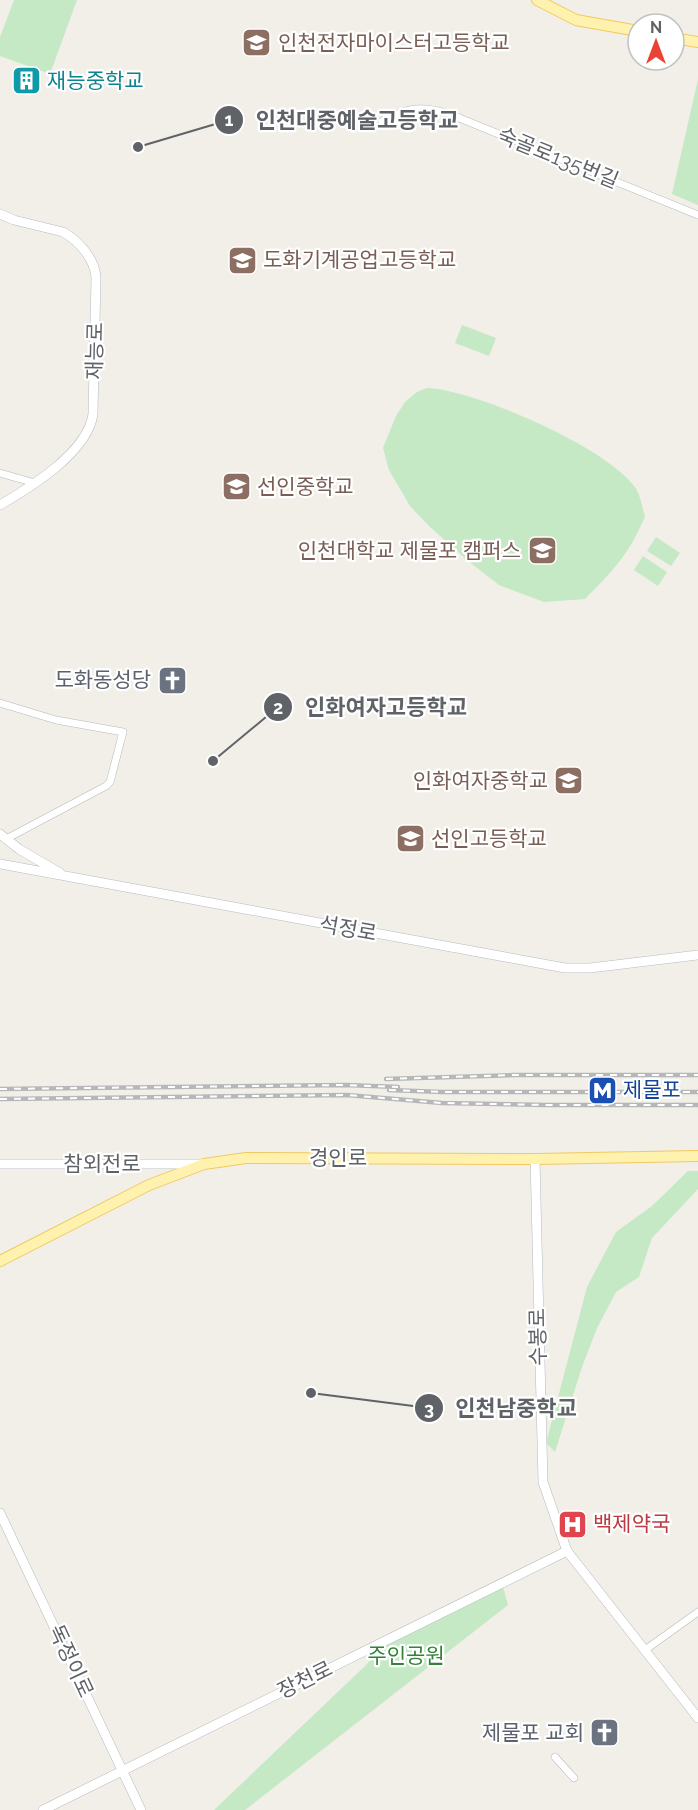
<svg xmlns="http://www.w3.org/2000/svg" width="698" height="1810" viewBox="0 0 698 1810" font-family="Raleway,'Noto Sans KR',sans-serif">
<style>
.green{fill:#c5e8c5}
.lines{fill:none;stroke-linecap:round;stroke-linejoin:round}
.street-casing{stroke:#b5b8bc;stroke-width:8}
.secondary-casing{stroke:#b6babf;stroke-width:10}
.primary-casing{stroke:#f2c960;stroke-width:12}
.street{stroke:#fff;stroke-width:7}
.secondary{stroke:#fff;stroke-width:9}
.primary{stroke:#fff2af;stroke-width:10}
.rail-casing{stroke:#b6b7b8;stroke-width:4.5}
.rail{stroke:#fff;stroke-width:2;stroke-dasharray:7;stroke-linecap:butt}
.labels{text-anchor:middle;stroke-width:4.5;stroke-linejoin:round;paint-order:stroke}
.education-label{font-size:21px;fill:#785e54;stroke:#fff;text-anchor:start}
.culture-label{font-size:21px;fill:#0d838f;stroke:#fff;text-anchor:start}
.street-label{font-size:21px;fill:#5f6368;stroke:#fff}
.worship-label{font-size:21px;fill:#5b616d;stroke:#fff;text-anchor:end}
.transit-label{font-size:21px;fill:#164399;stroke:#fff;text-anchor:start}
.health-label{font-size:21px;fill:#be3a42;stroke:#fff;text-anchor:start}
.park-label{font-size:21px;fill:#348238;stroke:#fff}
.leader{fill:none;stroke:#5f6368;stroke-width:2}
.callout-dot{fill:#5f6368;stroke:#fff;stroke-width:2}
.mark-label{font-size:18px;text-anchor:middle;font-weight:bold;fill:#fff}
.callout-label{font-size:22px;text-anchor:middle;font-weight:bold;fill:#5f6368;stroke:#fff;stroke-width:4.5;stroke-linejoin:round;paint-order:stroke}
</style>
<rect width="100%" height="100%" fill="#f1efe8"/>
<!-- green -->
<path class="green" d="M 14,0 L 77,0 L 50,74 L 0,56 L 0,37 Z
M 698,79 L 698,205 L 672,194 Z
M 462,325 L 496,338 L 489,356 L 455,343 Z
M 427,388 C 476,390 605,447 634,486 C 640,493 642,507 645,516 C 630,553 613,571 585,599 L 544,602 L 499,585 L 467,560 L 430,527 L 410,506 L 389,470 L 383,448 L 396,416 L 405,402 L 417,392 Z
M 656,537 L 680,553 L 671,566 L 647,551 Z
M 643,556 L 667,572 L 658,586 L 634,570 Z
M 688,1171 L 698,1171 L 698,1189 L 652,1238 L 639,1277 L 616,1292 L 597,1328 L 582,1367 L 555,1452 L 546,1443 L 587,1287 L 616,1232 L 652,1206 Z
M 502,1583 L 508,1605 L 245,1810 L 214,1810 L 364,1667 L 391,1638 Z"/>
<g class="lines">
<defs>
<path id="street" d="M 382,121 C 407,108 419,105 447,113 L 698,215
M 0,473 L 35,483
M 0,703 L 56,720 L 123,732 L 110,782 L 106,786 L 6,839
M 645,1650 L 698,1612
M 555,1757 L 574,1778"/>
<path id="secondary" d="M 0,214 L 14,220 L 63,232 C 79,241 95,259 96,278 L 93,414 C 88,452 31,487 0,505
M 0,834 L 19,849 L 60,873
M 0,864 L 565,968 L 590,968 L 698,955
M 535,1159 L 543,1482 L 567,1551 L 698,1718
M 0,1164 L 202,1164
M 0,1513 L 141,1810
M 43,1810 L 567,1551"/>
<path id="primary" d="M 537,0 L 576,20 L 638,31
M 674,38 L 698,42
M 0,1261 L 149,1185 L 204,1164 L 246,1158 L 535,1159 L 698,1156"/>
</defs>
<!-- street casing -->
<use href="#street" class="street-casing"/>
<!-- secondary casing -->
<use href="#secondary" class="secondary-casing"/>
<!-- primary casing -->
<use href="#primary" class="primary-casing"/>
<!-- street -->
<use href="#street" class="street"/>
<!-- secondary -->
<use href="#secondary" class="secondary"/>
<!-- primary -->
<use href="#primary" class="primary"/>
<defs>
<path id="rail" d="M 386,1079 L 515,1075 L 698,1075
M 0,1089 L 346,1085 L 398,1087
M 389,1090 L 442,1092 L 698,1092
M 0,1099 L 347,1095 L 442,1103 L 546,1105 L 698,1105"/>
</defs>
<!-- rail casing -->
<use href="#rail" class="rail-casing"/>
<!-- rail -->
<use href="#rail" class="rail"/>
</g>
<!-- icons -->
<defs>
<symbol id="school-square" viewBox="-11 -11 22 22"><rect x="-9" y="-9" width="18" height="18" rx="4" fill="#8d6e63" stroke="#fff"/><path d="M0-5L7-2L0 1L-7-2ZM-4 1L0 2.5L4 1V4Q0 6-4 4Z" fill="#fff"/></symbol>
<symbol id="building-square" viewBox="-11 -11 22 22"><rect x="-9" y="-9" width="18" height="18" rx="4" fill="#0f9aa8" stroke="#fff"/><path d="M-4-6H4V6H1V3H-1V6H-4ZM-2.5-4.3h1.7v1.8h-1.7ZM.8-4.3h1.7v1.8H.8ZM-2.5-1h1.7V.8h-1.7ZM.8-1h1.7V.8H.8Z" fill="#fff"/></symbol>
<symbol id="university-square" viewBox="-11 -11 22 22"><rect x="-9" y="-9" width="18" height="18" rx="4" fill="#8d6e63" stroke="#fff"/><path d="M0-5L7-2L0 1L-7-2ZM-4 1L0 2.5L4 1V4Q0 6-4 4Z" fill="#fff"/></symbol>
<symbol id="church-square" viewBox="-11 -11 22 22"><rect x="-9" y="-9" width="18" height="18" rx="4" fill="#6b7280" stroke="#fff"/><path d="M-1.2-6h2.4v3.5h3.3v2.4h-3.3V6h-2.4V-.1h-3.3v-2.4h3.3Z" fill="#fff"/></symbol>
<symbol id="metro-square" viewBox="-11 -11 22 22"><rect x="-9" y="-9" width="18" height="18" rx="4" fill="#1a4fb4" stroke="#fff"/><path d="M-5.5 5V-5H-3L0 0L3-5H5.5V5H3V-.5L0 4L-3-.5V5Z" fill="#fff"/></symbol>
<symbol id="hospital-square" viewBox="-11 -11 22 22"><rect x="-9" y="-9" width="18" height="18" rx="4" fill="#e0444e" stroke="#fff"/><path d="M-5-5h3v3.5h4V-5h3V5h-3V1.5h-4V5h-3Z" fill="#fff"/></symbol>
</defs>
<g fill-rule="evenodd">
<use href="#school-square" x="240" y="26" width="33" height="33"/>
<use href="#building-square" x="10" y="64" width="33" height="33"/>
<use href="#school-square" x="226" y="244" width="33" height="33"/>
<use href="#school-square" x="220" y="470" width="33" height="33"/>
<use href="#university-square" x="526" y="534" width="33" height="33"/>
<use href="#church-square" x="156" y="664" width="33" height="33"/>
<use href="#school-square" x="552" y="764" width="33" height="33"/>
<use href="#school-square" x="394" y="822" width="33" height="33"/>
<use href="#metro-square" x="586" y="1074" width="33" height="33"/>
<use href="#hospital-square" x="556" y="1508" width="33" height="33"/>
<use href="#church-square" x="588" y="1716" width="33" height="33"/>
</g>
<g class="labels">
<!-- education labels -->
<g class="education-label">
<text x="278" y="50">인천전자마이스터고등학교</text>
<text x="263" y="267">도화기계공업고등학교</text>
<text x="257" y="494">선인중학교</text>
<text x="521" y="558" text-anchor="end">인천대학교 제물포 캠퍼스</text>
<text x="548" y="788" text-anchor="end">인화여자중학교</text>
<text x="431" y="846">선인고등학교</text>
</g>
<!-- culture labels -->
<g class="culture-label">
<text x="47" y="88">재능중학교</text>
</g>
<!-- street labels -->
<g class="street-label">
<text transform="translate(558 158) rotate(22)" y="7">숙골로135번길</text>
<text transform="translate(95 351) rotate(-89)" y="7">재능로</text>
<text transform="translate(348 929) rotate(10)" y="7">석정로</text>
<text x="338" y="1165">경인로</text>
<text x="102" y="1171">참외전로</text>
<text transform="translate(538 1337) rotate(-91)" y="7">수봉로</text>
<text transform="translate(71 1661) rotate(65)" y="7">독정이로</text>
<text transform="translate(305 1680) rotate(-26)" y="7">장천로</text>
</g>
<!-- worship labels -->
<g class="worship-label">
<text x="151" y="687">도화동성당</text>
<text x="584" y="1740">제물포 교회</text>
</g>
<!-- transit labels -->
<g class="transit-label">
<text x="623" y="1097">제물포</text>
</g>
<!-- health labels -->
<g class="health-label">
<text x="593" y="1531">백제약국</text>
</g>
<!-- park labels -->
<g class="park-label">
<text x="406" y="1663">주인공원</text>
</g>
</g>
<!-- callouts -->
<path class="leader" d="M138 147L229 120M213 761L278 707M311 1393L429 1408"/>
<g class="callout-dot">
<circle cx="138" cy="147" r="6"/>
<circle cx="213" cy="761" r="6"/>
<circle cx="311" cy="1393" r="6"/>
<circle cx="229" cy="120" r="15"/>
<circle cx="278" cy="707" r="15"/>
<circle cx="429" cy="1408" r="15"/>
</g>
<g class="mark-label">
<text x="229" y="126">1</text>
<text x="278" y="714">2</text>
<text x="429" y="1415">3</text>
</g>
<g class="callout-label">
<text x="357" y="128">인천대중예술고등학교</text>
<text x="386" y="715">인화여자고등학교</text>
<text x="516" y="1416">인천남중학교</text>
</g>
<!-- north arrow -->
<g transform="translate(656 42)"><circle r="28" fill="#ffffff" stroke="#bfc1c3" stroke-width="1.5"/>
<path d="M0-4.5L10 22L0 15L-10 22Z" fill="#ea4335"/>
<text y="-9" font-size="16" font-weight="bold" text-anchor="middle" fill="#5f6368">N</text>
</g>
</svg>
